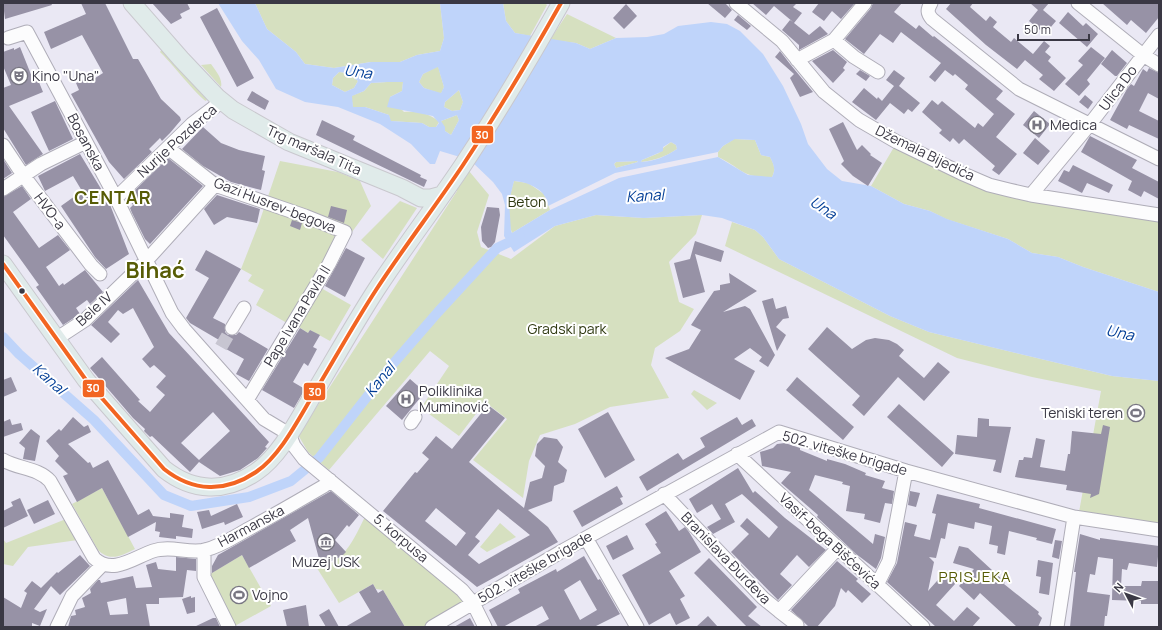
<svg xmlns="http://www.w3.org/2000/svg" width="1162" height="630" viewBox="0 0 1162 630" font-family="Manrope,sans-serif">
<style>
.green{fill:#d6e0c0}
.water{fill:#bfd4fa;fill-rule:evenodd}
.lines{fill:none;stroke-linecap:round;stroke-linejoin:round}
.canal{stroke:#bfd4fa;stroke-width:10}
.building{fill:#9792a6;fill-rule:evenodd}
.minor-tunnel{stroke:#c7c5d1;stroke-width:13;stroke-dasharray:13 6;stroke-linecap:butt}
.minor-casing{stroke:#afadb8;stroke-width:15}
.major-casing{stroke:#c9c8ce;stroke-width:19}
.minor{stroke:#fcfcfd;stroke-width:13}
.major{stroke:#e0ebea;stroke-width:17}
.bus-1-casing{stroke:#fff;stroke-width:7}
.bus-1{stroke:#f26522;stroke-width:4}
.bus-dot{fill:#3a3844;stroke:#fff;stroke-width:1.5}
.labels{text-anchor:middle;stroke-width:4;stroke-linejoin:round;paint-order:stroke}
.poi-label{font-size:14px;fill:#3a3844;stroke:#fff;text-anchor:start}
.street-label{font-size:14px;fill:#3a3844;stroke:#fff}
.park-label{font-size:14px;fill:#303a12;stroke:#fff}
.water-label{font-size:15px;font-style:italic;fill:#003d96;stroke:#fff}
.neighbourhood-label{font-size:15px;letter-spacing:1px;fill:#575c05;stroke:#fff}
.district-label{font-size:18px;font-weight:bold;letter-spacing:1px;fill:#575c05;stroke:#fff}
.town-label{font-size:22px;font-weight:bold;fill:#575c05;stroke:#fff}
.line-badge{stroke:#fff;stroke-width:1.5}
.badge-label{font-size:11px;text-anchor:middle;font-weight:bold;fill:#fff}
</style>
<rect width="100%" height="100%" fill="#eae8f4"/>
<!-- green -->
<path class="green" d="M 255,3 L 440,3 L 444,38 L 440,51 L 417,55 L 400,62 L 371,62 L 334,68 L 305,64 L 296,52 L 267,29 Z
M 503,3 L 545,3 L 547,5 L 530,36 L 515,33 L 506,21 Z
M 567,14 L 616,38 L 590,49 L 576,43 L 550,40 Z
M 163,48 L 207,99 L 206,101 C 200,99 168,59 160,52 Z
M 211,64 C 215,70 223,78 221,87 L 201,65 Z
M 438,66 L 444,87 L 441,94 L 424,88 L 419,82 L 423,74 Z
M 339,72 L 348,73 L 358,81 L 354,88 L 345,92 L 332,85 L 333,78 Z
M 387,82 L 403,82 L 402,91 L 390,97 L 404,112 C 417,111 430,113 439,122 L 436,127 L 429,127 L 422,123 L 390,121 L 389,115 L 365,107 L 353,107 L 351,96 L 364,91 L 371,83 Z
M 459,90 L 463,102 L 460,110 L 452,111 L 444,107 L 445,102 Z
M 457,115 L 459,120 L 451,135 L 445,131 L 441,121 Z
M 734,139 L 755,140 L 761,155 L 770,157 C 774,164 776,170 772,177 C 741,178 742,168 718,157 L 718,152 L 723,146 Z
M 671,142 L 676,145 L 677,149 C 665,157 656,160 641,162 L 642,160 L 659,153 L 663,148 Z
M 897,142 L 989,185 L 1159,215 L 1159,292 L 1083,267 L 1058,257 L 1032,253 L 1008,239 L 946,219 L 930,211 L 904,204 L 871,186 Z
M 280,161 L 338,172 L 360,181 L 371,206 L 352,232 L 345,232 L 292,326 L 256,305 L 264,290 L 248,281 L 252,275 L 241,269 L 259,223 Z
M 637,161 L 638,162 L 616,168 L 614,164 L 616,162 Z
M 469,171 L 489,195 L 477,232 L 481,247 L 511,259 L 555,226 L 596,215 L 644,218 L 702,215 L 696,234 L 669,262 L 679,302 L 694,309 L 680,331 L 655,348 L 651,365 L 669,398 L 610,407 L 575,424 L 540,435 L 529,461 L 523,498 L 473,460 L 507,419 L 485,402 L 459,436 L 421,408 L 449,366 L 430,351 L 329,470 L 308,452 L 297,433 L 307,422 L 457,191 L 455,190 Z
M 514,181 L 528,183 L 544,194 L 550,210 L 512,233 C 506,217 509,196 514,181 Z
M 400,201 L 417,208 L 383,259 L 361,240 Z
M 732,222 L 755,230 L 763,237 L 779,259 L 890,316 L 929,332 L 1112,376 L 1159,381 L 1159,525 L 1079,512 L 1101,391 L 1032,377 L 957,358 L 725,246 Z
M 321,288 L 351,305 L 330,341 L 310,330 L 308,333 L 299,327 Z
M 694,390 L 717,403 L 707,410 L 691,394 Z
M 102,488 L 135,549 C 121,556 110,562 98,550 L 72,504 Z
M 368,511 L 473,603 L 432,627 L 405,627 L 383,590 L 376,589 L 373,584 L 339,603 L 315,565 C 344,570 357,531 368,511 Z
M 71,517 L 85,539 L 28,547 L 13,566 L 3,564 L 3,539 L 6,543 Z
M 500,523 L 516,537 L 487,552 L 480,547 Z
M 242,555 L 271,606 L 233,627 L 208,583 L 210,574 Z"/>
<!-- water -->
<path class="water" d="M 218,3 L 255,3 L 267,29 L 296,52 L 305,64 L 334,68 L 371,62 L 400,62 L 417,55 L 440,51 L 444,38 L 440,3 L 503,3 L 506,21 L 515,33 L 576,43 L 590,49 L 616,38 L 647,37 L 664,34 L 678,26 L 711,22 L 727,24 L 740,31 L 763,54 L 783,86 L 801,124 L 808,144 L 827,169 L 842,181 L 871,186 L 904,204 L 930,211 L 947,219 L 1008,239 L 1032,253 L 1058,257 L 1083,267 L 1159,292 L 1159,381 L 1112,376 L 929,332 L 890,316 L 779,259 L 763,237 L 755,230 L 722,218 L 702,215 L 644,218 L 596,215 L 555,226 L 514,252 L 504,236 L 505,205 L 502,194 L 493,182 L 470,160 L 440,151 L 435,164 L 430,164 L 411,144 L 380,124 L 338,107 L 305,102 L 276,89 L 259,60 L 242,41 ZM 438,67 L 444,87 L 441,93 L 424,88 L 419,82 L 423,74 ZM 339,72 L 348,73 L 358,81 L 354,88 L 345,92 L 332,85 L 333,78 ZM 387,82 L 403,82 L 402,91 L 390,97 L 387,107 L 433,116 L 439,123 L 436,127 L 429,127 L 422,123 L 391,121 L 389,115 L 365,107 L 353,107 L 352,96 L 364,91 L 371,83 ZM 459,90 L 463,102 L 460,110 L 452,111 L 444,107 L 445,102 ZM 457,115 L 459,120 L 451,135 L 445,131 L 445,127 L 441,121 ZM 735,139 L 755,140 L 761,155 L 770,157 C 774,165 776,170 772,177 L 748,175 L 718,157 L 619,178 L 550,210 L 512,233 L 511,231 L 509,201 L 514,181 C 529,182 547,190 548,206 L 615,173 L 718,152 L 723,146 ZM 671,142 L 676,145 L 677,149 C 665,157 655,161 641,162 L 642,160 L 663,151 L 663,147 ZM 637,161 L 638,162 L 616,168 L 614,164 L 616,162 Z"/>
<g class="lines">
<!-- canal -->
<path class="canal" d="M 3,337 L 19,354 L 94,420 L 164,495 L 191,506 L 249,497 L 291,481 L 319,458 L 392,365 L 438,312 L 497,248 L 520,237"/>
</g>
<!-- building -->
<path class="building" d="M 3,3 L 51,3 L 52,5 L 5,19 Z
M 81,3 L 105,3 L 133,59 L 138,59 L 161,99 L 180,117 L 181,120 L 170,133 L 162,141 L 160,138 L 149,149 L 152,152 L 124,179 L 109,162 L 71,94 L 79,90 L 76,83 L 88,77 L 92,80 L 103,73 L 82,35 L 51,49 L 44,32 L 86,14 Z
M 152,3 L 187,3 L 190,9 L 180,14 L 182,18 L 171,24 Z
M 707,3 L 725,3 L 732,10 L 725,18 Z
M 752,3 L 797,3 L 793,7 L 802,13 L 794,23 L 809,35 L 820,26 L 828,34 L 799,50 L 799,45 L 782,30 L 790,20 L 793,22 L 774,6 L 766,15 Z
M 819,3 L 855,3 L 841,19 L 832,11 L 824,21 L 812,12 Z
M 873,3 L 902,3 L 894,12 L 916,29 L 919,25 L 933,37 L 934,36 L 1003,91 L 996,99 L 1015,114 L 996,137 L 1017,154 L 999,175 L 992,170 L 995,166 L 964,139 L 959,144 L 953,138 L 950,142 L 939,133 L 942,130 L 922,112 L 932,100 L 938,105 L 942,101 L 975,128 L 978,123 L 983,127 L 994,114 L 965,89 L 968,85 L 955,74 L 953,76 L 945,70 L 935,82 L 929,77 L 941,63 L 901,32 L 893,43 L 880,34 L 864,54 L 845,39 L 871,8 Z
M 951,3 L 973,3 L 970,7 L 986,21 L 990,16 L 997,22 L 993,27 L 1011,42 L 1014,38 L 1033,54 L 1044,41 L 1050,46 L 1045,52 L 1051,57 L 1048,61 L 1066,78 L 1054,91 L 1039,79 L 1043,75 L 1025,60 L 1017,69 L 986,45 L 946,9 Z
M 1030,3 L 1049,3 L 1043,10 L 1056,21 L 1045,34 L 1029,21 L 1038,10 Z
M 1102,3 L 1159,3 L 1159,17 L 1146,33 L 1131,20 L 1127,25 Z
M 626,4 L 637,16 L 624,29 L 613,18 Z
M 217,8 L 254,78 L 237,87 L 200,17 Z
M 1068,12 L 1083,26 L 1086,23 L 1098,34 L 1087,47 L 1059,23 Z
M 738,15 L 751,26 L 747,30 L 734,20 Z
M 20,47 L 32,77 L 36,75 L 43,92 L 9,106 L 43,154 L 26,165 L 3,128 L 3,88 L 11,85 L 3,66 L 3,52 L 14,48 L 14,50 Z
M 1091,47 L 1105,58 L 1087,80 L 1090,84 L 1079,96 L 1065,84 L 1083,65 L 1078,61 Z
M 833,50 L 847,62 L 843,68 L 845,70 L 833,83 L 812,61 Z
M 1112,50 L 1127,63 L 1117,76 L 1115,76 L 1101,64 Z
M 780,51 L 790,64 L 813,92 L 800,97 L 790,78 L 794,74 L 775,57 Z
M 1149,68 L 1159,73 L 1159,99 L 1148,93 L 1139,111 L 1159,121 L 1159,139 L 1129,125 L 1127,129 L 1110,120 L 1127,89 L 1131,84 L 1134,86 L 1143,69 L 1147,72 Z
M 860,70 L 870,76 L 866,81 L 856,74 Z
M 894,70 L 905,78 L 899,86 L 920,103 L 912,112 L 908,109 L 904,114 L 890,103 L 876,120 L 852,102 L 864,88 L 877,99 L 878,97 L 882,101 L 894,86 L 886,80 Z
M 252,91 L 269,101 L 265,110 L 247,100 Z
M 1085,95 L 1093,102 L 1088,109 L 1079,102 Z
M 55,101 L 73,139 L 49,151 L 31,112 Z
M 1034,111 L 1050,124 L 1039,138 L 1023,125 Z
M 322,120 L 355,136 L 353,140 L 421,175 L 420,177 L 427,180 L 424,187 L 316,135 Z
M 843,122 L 857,150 L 862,145 L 871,154 L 870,155 L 882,163 L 868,186 L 853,176 L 841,164 L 844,161 L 829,129 Z
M 203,127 L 221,143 L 239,150 L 265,156 L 262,170 L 265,171 L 261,190 L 231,182 L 203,166 L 182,149 Z
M 1090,136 L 1137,160 L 1132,168 L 1159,182 L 1159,199 L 1144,191 L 1141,197 L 1128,190 L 1132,181 L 1081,152 Z
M 1035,138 L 1050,151 L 1038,165 L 1023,153 Z
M 80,154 L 109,202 L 129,254 L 106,269 L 95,257 L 61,206 L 82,191 L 73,176 L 45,191 L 38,176 Z
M 168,158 L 203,186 L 150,244 L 145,239 L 132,213 L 130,208 L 133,205 L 128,197 Z
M 3,159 L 12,173 L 3,179 Z
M 1073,165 L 1113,185 L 1109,193 L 1087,183 L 1082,193 L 1058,181 L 1064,170 L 1069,172 Z
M 22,186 L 31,199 L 13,212 L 39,248 L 58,235 L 70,250 L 46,267 L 59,286 L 63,283 L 64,285 L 85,270 L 103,292 L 90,304 L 87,300 L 76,308 L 80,314 L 63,325 L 36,287 L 39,285 L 3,235 L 3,197 Z
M 217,195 L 260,209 L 257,223 L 227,217 L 214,225 L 204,209 Z
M 331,206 L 347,210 L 344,223 L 328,217 Z
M 487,207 L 499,208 L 500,215 L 495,242 L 491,247 L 488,248 L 482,241 L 481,227 Z
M 292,220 L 302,223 L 300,230 L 290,226 Z
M 695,241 L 724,251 L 721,262 L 695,254 L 705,292 L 683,298 L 674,263 L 690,259 Z
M 346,248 L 365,258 L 345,297 L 325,286 Z
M 206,250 L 241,269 L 213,318 L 225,324 L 225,332 L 228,335 L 236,335 L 239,332 L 268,349 L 249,381 L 236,374 L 244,359 L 217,344 L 219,340 L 190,323 L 186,318 L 209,278 L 195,270 Z
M 729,273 L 757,291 L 723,312 L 745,306 L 750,309 L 775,355 L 768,367 L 759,361 L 762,357 L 750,348 L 734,359 L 755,371 L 740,400 L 665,358 L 689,349 L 701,330 L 691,325 L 714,291 L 720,290 L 720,285 L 730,283 Z
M 138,280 L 169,333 L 269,442 L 265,447 L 267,448 L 258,458 L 240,470 L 220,476 L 199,462 L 190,472 L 152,436 L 150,437 L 144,431 L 145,429 L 133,418 L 90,368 L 102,357 L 140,400 L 138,401 L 150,412 L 165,395 L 156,387 L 166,376 L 154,365 L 150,368 L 142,359 L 154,347 L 133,308 L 123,314 L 118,310 L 108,322 L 120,334 L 111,343 L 91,325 ZM 213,412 L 230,431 L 199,460 L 181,443 Z
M 773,298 L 776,309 L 786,306 L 789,318 L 783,319 L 776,327 L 786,335 L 777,351 L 762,301 Z
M 827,327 L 852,349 L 866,340 L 875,338 L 889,340 L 897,344 L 904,350 L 899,356 L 924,378 L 938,362 L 950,372 L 924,401 L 898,377 L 864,416 L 852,405 L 860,396 L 808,349 Z
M 300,328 L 308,333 L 310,330 L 320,335 L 313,347 L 317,349 L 308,366 L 304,363 L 293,382 L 305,389 L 294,408 L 262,390 Z
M 11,377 L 17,391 L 3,397 L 3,380 Z
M 797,377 L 854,427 L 843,440 L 786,390 Z
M 410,379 L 425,392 L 402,420 L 386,406 Z
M 899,404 L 954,453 L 942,467 L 887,417 Z
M 488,405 L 505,418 L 469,462 L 502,490 L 524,508 L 530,482 L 542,478 L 545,466 L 535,456 L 537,444 L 544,437 L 557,439 L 563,447 L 558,462 L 567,470 L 564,482 L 554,486 L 552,501 L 528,510 L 548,527 L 558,542 L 477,587 L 383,511 L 415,472 L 417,473 L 429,459 L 422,453 L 436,436 L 452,449 ZM 436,508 L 466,533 L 456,546 L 425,521 ZM 498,509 L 530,535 L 479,564 L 468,555 L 480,541 L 475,537 Z
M 608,412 L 635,460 L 605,478 L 578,429 Z
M 73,417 L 84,427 L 88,425 L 91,432 L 68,444 L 88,463 L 90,462 L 93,468 L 108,460 L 138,515 L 149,509 L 153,516 L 170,518 L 170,513 L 184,515 L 182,527 L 193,529 L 192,538 L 176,536 L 176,539 L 159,537 L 160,532 L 155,531 L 156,522 L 128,537 L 102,488 L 77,502 L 63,476 L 68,474 L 55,461 L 59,456 L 46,441 L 59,429 L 61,431 Z
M 737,417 L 742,425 L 752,419 L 756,426 L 647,491 L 639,477 L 678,453 L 683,460 L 705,447 L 700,438 Z
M 978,418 L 989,419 L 989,426 L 1011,427 L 1001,473 L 993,471 L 996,460 L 955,454 L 957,435 L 977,437 Z
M 10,419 L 12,425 L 21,423 L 23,430 L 3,437 L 3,422 Z
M 1103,425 L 1110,427 L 1099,494 L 1090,498 L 1091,494 L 1066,490 L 1067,485 L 1015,477 L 1019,460 L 1023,460 L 1024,457 L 1032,458 L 1036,438 L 1045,440 L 1040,467 L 1065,471 L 1068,454 L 1070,454 L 1072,431 L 1101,434 Z
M 31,429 L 40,436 L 35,461 L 23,459 L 25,448 L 19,443 Z
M 785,443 L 800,448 L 800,450 L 827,461 L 827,459 L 845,464 L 866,473 L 865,475 L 885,481 L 882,488 L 894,491 L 892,504 L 885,503 L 880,523 L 864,519 L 865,514 L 846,511 L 850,486 L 842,484 L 843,482 L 815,475 L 809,490 L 873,544 L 875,534 L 885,537 L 881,558 L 876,569 L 856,554 L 817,517 L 818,515 L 781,483 L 791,472 L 762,466 L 760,452 L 773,448 L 777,444 Z
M 738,468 L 753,493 L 755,491 L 785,518 L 826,550 L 809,567 L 797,555 L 780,574 L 792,585 L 778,600 L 731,552 L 749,534 L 740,526 L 747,518 L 769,538 L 778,527 L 742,494 L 725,504 L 735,522 L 713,534 L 707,527 L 721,519 L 712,504 L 697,513 L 689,499 Z
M 617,486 L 623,497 L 620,498 L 623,504 L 582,527 L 573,511 Z
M 331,491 L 359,515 L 349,527 L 347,525 L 335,540 L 346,552 L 342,556 L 321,566 L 308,518 L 290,530 L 296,541 L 249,568 L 242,555 L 212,573 L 212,566 L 218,555 Z
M 910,491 L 920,493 L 916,507 L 908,505 Z
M 937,494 L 980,504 L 979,508 L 1056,529 L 1052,544 L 1036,540 L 1037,538 L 1009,531 L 1005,555 L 997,553 L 998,546 L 989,544 L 992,526 L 975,522 L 974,529 L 948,523 L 945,539 L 941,538 L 936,558 L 929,557 L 934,562 L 928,591 L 945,572 L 955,581 L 955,584 L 936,605 L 954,621 L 967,607 L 980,618 L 972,627 L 936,627 L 887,582 L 897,563 L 905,522 L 917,525 L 914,536 L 930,540 L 936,514 L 932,513 Z
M 20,498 L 28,516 L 3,528 L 3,511 L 13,506 L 11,502 Z
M 48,500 L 55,514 L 34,524 L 27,510 Z
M 237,504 L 243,517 L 225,525 L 224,522 L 202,529 L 197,512 L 209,510 L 211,516 Z
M 666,511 L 679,531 L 685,527 L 689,532 L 701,552 L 669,571 L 685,596 L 680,599 L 690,618 L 676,625 L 670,613 L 649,625 L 622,575 L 661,553 L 655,544 L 657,543 L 645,524 Z
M 1080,534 L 1100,540 L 1100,538 L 1159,546 L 1157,567 L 1129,563 L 1127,570 L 1122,569 L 1121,586 L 1141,586 L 1142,581 L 1159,581 L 1159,604 L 1141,604 L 1141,601 L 1112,600 L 1113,559 L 1098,557 L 1095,575 L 1090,574 L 1087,592 L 1110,595 L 1107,616 L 1105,616 L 1104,627 L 1070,627 L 1076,572 L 1074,572 Z
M 627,535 L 634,549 L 613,560 L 606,546 Z
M 1055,540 L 1062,541 L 1059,559 L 1052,557 Z
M 959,546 L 968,548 L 1005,582 L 1004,584 L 1039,612 L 1038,614 L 1042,618 L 1038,627 L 1017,627 L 980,593 L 974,600 L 959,586 L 974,569 L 953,563 Z
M 80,555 L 90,566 L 60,595 L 51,586 L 34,609 L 40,612 L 47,609 L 40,626 L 32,623 L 32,627 L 3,627 L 3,597 L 21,608 L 27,593 L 24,591 L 32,581 L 41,588 L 57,572 L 58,573 Z
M 584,556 L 598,580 L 600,579 L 620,614 L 594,627 L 534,627 L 549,619 L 542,606 L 503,627 L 498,627 L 489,610 L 520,593 L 518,589 L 556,569 L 557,572 ZM 580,580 L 597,610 L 580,620 L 564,590 Z
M 176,557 L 196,559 L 196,571 L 187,570 L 183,597 L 159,598 L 159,604 L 146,604 L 150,627 L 68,627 L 71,616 L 76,615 L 75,610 L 85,607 L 82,598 L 91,593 L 90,589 L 98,580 L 100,580 L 101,583 L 133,576 L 136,588 L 152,587 L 146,565 L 156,562 L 158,569 L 176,571 ZM 126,598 L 128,614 L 110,615 L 107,602 Z
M 709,558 L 757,607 L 748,616 L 762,627 L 747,627 L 694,573 Z
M 1038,560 L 1053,563 L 1049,595 L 1039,593 L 1041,577 L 1036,576 Z
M 837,561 L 858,579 L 856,581 L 871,594 L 862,603 L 848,590 L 846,593 L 841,588 L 835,606 L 817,627 L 809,627 L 791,610 Z
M 373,584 L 378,593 L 383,590 L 405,627 L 345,627 L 371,612 L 359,592 Z
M 191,596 L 191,598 L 195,597 L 195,612 L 187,614 L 182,599 Z
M 306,605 L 309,627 L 287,627 L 283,610 Z
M 329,609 L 339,627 L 326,627 L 319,615 Z
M 708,616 L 718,627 L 696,627 Z
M 213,618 L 216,618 L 220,627 L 194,627 Z
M 470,618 L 475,627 L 454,627 Z"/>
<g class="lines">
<!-- minor-tunnel -->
<path class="minor-tunnel" d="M 221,347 L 232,328"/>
<defs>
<path id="minor" d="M 736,3 L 782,41 L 824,92 L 859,120 L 897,142 L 961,173 L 989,185 L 1009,190 L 1031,195 L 1159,215
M 931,3 C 927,10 927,13 932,19 L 1019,89 L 1159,159
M 1078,3 L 1143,55 L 1159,65
M 8,38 L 27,32 L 116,198 L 172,313 L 184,329 L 264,419 L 289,434 L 294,446 L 304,459 L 462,590 L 473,603 L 485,627
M 834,40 L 854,57 L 878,72
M 797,60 L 834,40 L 865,3
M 3,145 L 23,175 L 91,265 L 100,274
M 168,148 L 215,185 L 305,216 L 345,232 L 329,264 L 247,400
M 3,189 L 41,164 L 86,142
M 1031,195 L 1090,124 L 1159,35
M 116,198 L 192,124 L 221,102
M 232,328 L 244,308
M 56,339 L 85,320 L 146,261 L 215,185
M 411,423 L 415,417
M 737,454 L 923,627
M 3,460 C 19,469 38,468 50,481 L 94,558 C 112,576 135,557 153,551 C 171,545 189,554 205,550 C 222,546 237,535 252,527 C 276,514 300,500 324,486 L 330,480
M 664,494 L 763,598 L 779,611 L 837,549
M 586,538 L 637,627
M 204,550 L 204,577 L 229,627
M 877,585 L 889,561 L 906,471
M 779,611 L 797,625
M 57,627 L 72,596 L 103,564
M 432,627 L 564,550 L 779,432 L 906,471 L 1074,517 L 1159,530
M 1057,627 L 1074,517"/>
<path id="major" d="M 132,3 L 181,59 L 217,97 L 233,110 L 289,142 L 402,188 L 421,198 L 431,198 L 442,195
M 3,264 L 86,380 L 164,469 C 193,492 225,493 256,472 C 280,456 298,420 313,395 C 334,360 354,324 376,290 C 404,247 435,207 463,165 C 498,112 530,58 561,3"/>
</defs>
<!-- minor casing -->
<use href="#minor" class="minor-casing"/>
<!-- major casing -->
<use href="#major" class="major-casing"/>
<!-- minor -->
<use href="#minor" class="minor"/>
<!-- major -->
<use href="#major" class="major"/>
<defs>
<path id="bus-1" d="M 3,264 L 86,380 L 164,469 C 193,492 225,493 256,472 C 280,456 298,420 313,395 C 334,360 354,324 376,290 C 404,247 435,207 463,165 C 498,112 530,58 561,3"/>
</defs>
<!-- bus-1 casing -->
<use href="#bus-1" class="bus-1-casing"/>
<!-- bus-1 -->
<use href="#bus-1" class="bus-1"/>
</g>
<!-- icons -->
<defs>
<symbol id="theatre-ring" viewBox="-11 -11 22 22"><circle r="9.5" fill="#fff" stroke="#787682" stroke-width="1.5"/><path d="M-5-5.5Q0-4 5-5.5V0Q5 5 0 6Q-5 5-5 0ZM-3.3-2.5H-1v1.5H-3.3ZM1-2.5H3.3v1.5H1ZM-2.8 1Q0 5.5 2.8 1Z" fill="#787682"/></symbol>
<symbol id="hospital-ring" viewBox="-11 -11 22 22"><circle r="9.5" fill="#fff" stroke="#787682" stroke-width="1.5"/><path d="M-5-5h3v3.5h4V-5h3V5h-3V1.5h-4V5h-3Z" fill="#787682"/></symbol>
<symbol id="stadium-ring" viewBox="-11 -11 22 22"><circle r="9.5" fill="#fff" stroke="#787682" stroke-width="1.5"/><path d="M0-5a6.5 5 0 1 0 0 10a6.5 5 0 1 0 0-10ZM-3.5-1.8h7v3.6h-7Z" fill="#787682"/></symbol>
<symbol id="museum-ring" viewBox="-11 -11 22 22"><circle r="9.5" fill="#fff" stroke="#787682" stroke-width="1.5"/><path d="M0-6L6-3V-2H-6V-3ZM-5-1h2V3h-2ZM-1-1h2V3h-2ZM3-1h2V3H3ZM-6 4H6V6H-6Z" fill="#787682"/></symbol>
</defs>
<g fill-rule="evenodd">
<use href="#theatre-ring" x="9" y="66" width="20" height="20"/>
<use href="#hospital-ring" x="1027" y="115" width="20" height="20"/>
<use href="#hospital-ring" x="396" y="389" width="20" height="20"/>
<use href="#stadium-ring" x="1126" y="403" width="20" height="20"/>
<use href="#museum-ring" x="316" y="532" width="20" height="20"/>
<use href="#stadium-ring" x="229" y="585" width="20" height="20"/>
</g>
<!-- markers -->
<circle class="bus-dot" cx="22" cy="291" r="3.5"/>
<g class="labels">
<!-- poi labels -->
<g class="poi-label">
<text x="32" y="81">Kino "Una"</text>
<text x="1050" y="130">Medica</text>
<text x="419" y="396">Poliklinika<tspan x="419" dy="16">Muminović</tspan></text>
<text x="1123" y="418" text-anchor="end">Teniski teren</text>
<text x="326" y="567" text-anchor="middle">Muzej USK</text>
<text x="252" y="600">Vojno</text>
</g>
<!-- street labels -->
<g class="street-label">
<text transform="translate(1118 88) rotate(-53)" y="5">Ulica Do</text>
<text transform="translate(177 141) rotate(-42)" y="5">Nurije Pozderca</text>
<text transform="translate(86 142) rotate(62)" y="5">Bosanska</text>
<text transform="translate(314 150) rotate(24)" y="5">Trg maršala Tita</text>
<text transform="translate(925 153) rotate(26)" y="5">Džemala Bijedića</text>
<text transform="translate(275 205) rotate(21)" y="5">Gazi Husrev-begova</text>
<text transform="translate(50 211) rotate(53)" y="5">HVO-a</text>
<text transform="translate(94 309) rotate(-42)" y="5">Bele IV</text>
<text transform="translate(297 316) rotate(-59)" y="5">Pape Ivana Pavla II</text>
<text transform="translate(845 453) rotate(16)" y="5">502. viteške brigade</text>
<text transform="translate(251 526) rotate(-28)" y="5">Harmanska</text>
<text transform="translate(401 538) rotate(40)" y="5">5. korpusa</text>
<text transform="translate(830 541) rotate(43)" y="5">Vasif-bega Bišćevića</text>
<text transform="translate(726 558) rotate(46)" y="5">Branislava Đurđeva</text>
<text transform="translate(535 567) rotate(-30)" y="5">502. viteške brigade</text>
</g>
<!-- park labels -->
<g class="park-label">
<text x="527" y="207">Beton</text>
<text x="567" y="334">Gradski park</text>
</g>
<!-- water labels -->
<g class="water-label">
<text transform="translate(358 72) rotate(8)" y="5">Una</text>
<text transform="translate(645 196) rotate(-4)" y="5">Kanal</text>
<text transform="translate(823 208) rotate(35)" y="5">Una</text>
<text transform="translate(1120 333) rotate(12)" y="5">Una</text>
<text transform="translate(49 379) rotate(42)" y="5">Kanal</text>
<text transform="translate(380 380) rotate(-51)" y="5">Kanal</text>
</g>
<!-- neighbourhood labels -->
<g class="neighbourhood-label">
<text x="975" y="582">PRISJEKA</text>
</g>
<!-- district labels -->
<g class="district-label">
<text x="113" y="204">CENTAR</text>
</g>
<!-- town labels -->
<g class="town-label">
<text x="155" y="278">Bihać</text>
</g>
</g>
<g class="line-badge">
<rect x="471" y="125" width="23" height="19" rx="4" fill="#f26522"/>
<rect x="82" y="379" width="23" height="19" rx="4" fill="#f26522"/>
<rect x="303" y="382" width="23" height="19" rx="4" fill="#f26522"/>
</g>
<g class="badge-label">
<text x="482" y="139">30</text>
<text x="93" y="392">30</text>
<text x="315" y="396">30</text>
</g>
<!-- border -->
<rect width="1162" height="630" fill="none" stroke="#3a3844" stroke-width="8"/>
<!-- north arrow -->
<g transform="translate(1126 594) rotate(311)" stroke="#ffffff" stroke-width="3" paint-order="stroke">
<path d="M0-3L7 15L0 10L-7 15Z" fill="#3a3844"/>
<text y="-6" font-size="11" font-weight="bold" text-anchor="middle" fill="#3a3844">N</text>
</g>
<!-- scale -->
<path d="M1018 34v6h71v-6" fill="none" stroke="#3a3844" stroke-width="2"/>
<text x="1024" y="34" font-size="12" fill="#3a3844" stroke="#ffffff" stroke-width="3" paint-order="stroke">50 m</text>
</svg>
